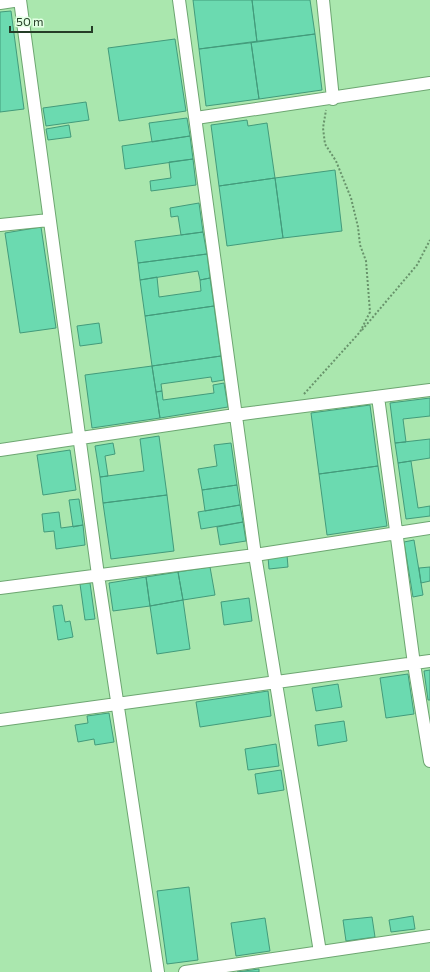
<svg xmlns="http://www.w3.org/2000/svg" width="430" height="972" viewBox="0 0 430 972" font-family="Commissioner,sans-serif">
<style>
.building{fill:#6bdab0;stroke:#439b7b}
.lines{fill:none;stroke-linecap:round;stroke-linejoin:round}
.minor-casing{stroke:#6da671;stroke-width:14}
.path{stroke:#68936b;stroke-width:2;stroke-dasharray:2 2;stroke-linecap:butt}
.minor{stroke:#fff;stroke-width:12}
</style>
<rect width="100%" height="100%" fill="#aae7ae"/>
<!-- building -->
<path class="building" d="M 193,0 L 252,0 L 257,42 L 199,49 Z
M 252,0 L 310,0 L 315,34 L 257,42 Z
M 11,11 L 24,109 L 0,112 L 0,12 Z
M 315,34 L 322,90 L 259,99 L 251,42 Z
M 175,39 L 186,111 L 119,121 L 108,48 Z
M 251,42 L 259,99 L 206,106 L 199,49 Z
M 86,102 L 89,120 L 46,126 L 43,108 Z
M 187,118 L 190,136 L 152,142 L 149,123 Z
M 247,120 L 248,126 L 267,123 L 275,178 L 219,186 L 211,125 Z
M 69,125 L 71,137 L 48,140 L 46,129 Z
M 190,136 L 193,159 L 125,169 L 122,146 Z
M 193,159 L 196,185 L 151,191 L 150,181 L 171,178 L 169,162 Z
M 335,170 L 342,231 L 283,238 L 275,178 Z
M 275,178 L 283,238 L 227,246 L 219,186 Z
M 199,203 L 203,232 L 181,235 L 178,216 L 171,217 L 170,208 Z
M 41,227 L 56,328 L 20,333 L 5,233 Z
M 203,232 L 207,254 L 138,263 L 135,241 Z
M 207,254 L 210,278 L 200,280 L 198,271 L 140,280 L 138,263 Z
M 157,277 L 159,297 L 201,291 L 200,280 L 210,278 L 214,306 L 145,316 L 140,280 Z
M 214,306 L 221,356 L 152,366 L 145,316 Z
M 99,323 L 102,343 L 80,346 L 77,326 Z
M 221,356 L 224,380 L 212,382 L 211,377 L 161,384 L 162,391 L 156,392 L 152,366 Z
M 152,366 L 160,418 L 92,428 L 85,375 Z
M 224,383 L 228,407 L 160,418 L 156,392 L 162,391 L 163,400 L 214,393 L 213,385 Z
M 430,398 L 430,416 L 403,419 L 406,442 L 395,443 L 390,403 Z
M 370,405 L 378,466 L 319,474 L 311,413 Z
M 159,436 L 167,495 L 103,503 L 100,477 L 144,471 L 140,439 Z
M 430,439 L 430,458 L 398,463 L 395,443 Z
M 113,443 L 115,454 L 105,456 L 108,476 L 100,477 L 95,446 Z
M 231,443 L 237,485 L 202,490 L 198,469 L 217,466 L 214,445 Z
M 70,450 L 76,490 L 43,495 L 37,455 Z
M 411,461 L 418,508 L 430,506 L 430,516 L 406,519 L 398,463 Z
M 378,466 L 387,526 L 327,535 L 319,474 Z
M 237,485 L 240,505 L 205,511 L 202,490 Z
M 167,495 L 174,551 L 111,559 L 103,503 Z
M 79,499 L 83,525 L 73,527 L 69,500 Z
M 240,505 L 243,522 L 201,529 L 198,512 Z
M 59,512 L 61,528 L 83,525 L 85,545 L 56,549 L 54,531 L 44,532 L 42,514 Z
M 243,522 L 246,541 L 220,545 L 217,527 Z
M 414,540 L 423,595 L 413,597 L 404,542 Z
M 287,555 L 288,567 L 269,569 L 268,557 Z
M 210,567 L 215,595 L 183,600 L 178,572 Z
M 430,567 L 430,581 L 421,583 L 419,568 Z
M 178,572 L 183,600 L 150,606 L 146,577 Z
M 146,577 L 150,606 L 113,611 L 109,583 Z
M 90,583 L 95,619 L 85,620 L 80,584 Z
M 249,598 L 252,621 L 224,625 L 221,602 Z
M 183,600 L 190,649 L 157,654 L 150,606 Z
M 62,605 L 65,622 L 70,621 L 73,637 L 58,640 L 53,606 Z
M 430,670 L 430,700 L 428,700 L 424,671 Z
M 408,674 L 414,714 L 386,718 L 380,678 Z
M 338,684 L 342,707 L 316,711 L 312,688 Z
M 268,691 L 271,716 L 200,727 L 196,702 Z
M 109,713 L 114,742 L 95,745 L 94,739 L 78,742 L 75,725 L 88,723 L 87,716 Z
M 344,721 L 347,741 L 318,746 L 315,725 Z
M 276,744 L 279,766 L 248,770 L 245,749 Z
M 281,770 L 284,790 L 258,794 L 255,774 Z
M 189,887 L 198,960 L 167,964 L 157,891 Z
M 413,916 L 415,929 L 391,932 L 389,920 Z
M 372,917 L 375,937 L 346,941 L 343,920 Z
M 265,918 L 270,951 L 236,956 L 231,923 Z
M 259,969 L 259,972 L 237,972 Z"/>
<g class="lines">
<defs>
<path id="minor" d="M 20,0 L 98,575 L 158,972
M 179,0 L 255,555 L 320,952
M 323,0 L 333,99
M 0,3 L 20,0
M 196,118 L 430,83
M 0,225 L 49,220
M 378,397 L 414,664 L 430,761
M 0,450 L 235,415 L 430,390
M 0,588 L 255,555 L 430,528
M 0,720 L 430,661
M 185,972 L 430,936"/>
</defs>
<!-- minor casing -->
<use href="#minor" class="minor-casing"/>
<!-- path -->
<path class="path" d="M 362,330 L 417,265 L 430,240
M 304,394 L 360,332 L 370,312 L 366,261 L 360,245 L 358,227 L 351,198 L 336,161 L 325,144 L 323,128 L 326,110"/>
<!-- minor -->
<use href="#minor" class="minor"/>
</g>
<!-- scale -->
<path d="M10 26v6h82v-6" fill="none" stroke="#253d27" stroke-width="2"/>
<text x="16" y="26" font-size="12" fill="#253d27" stroke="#e1ffe2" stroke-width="3" paint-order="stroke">50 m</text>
</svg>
